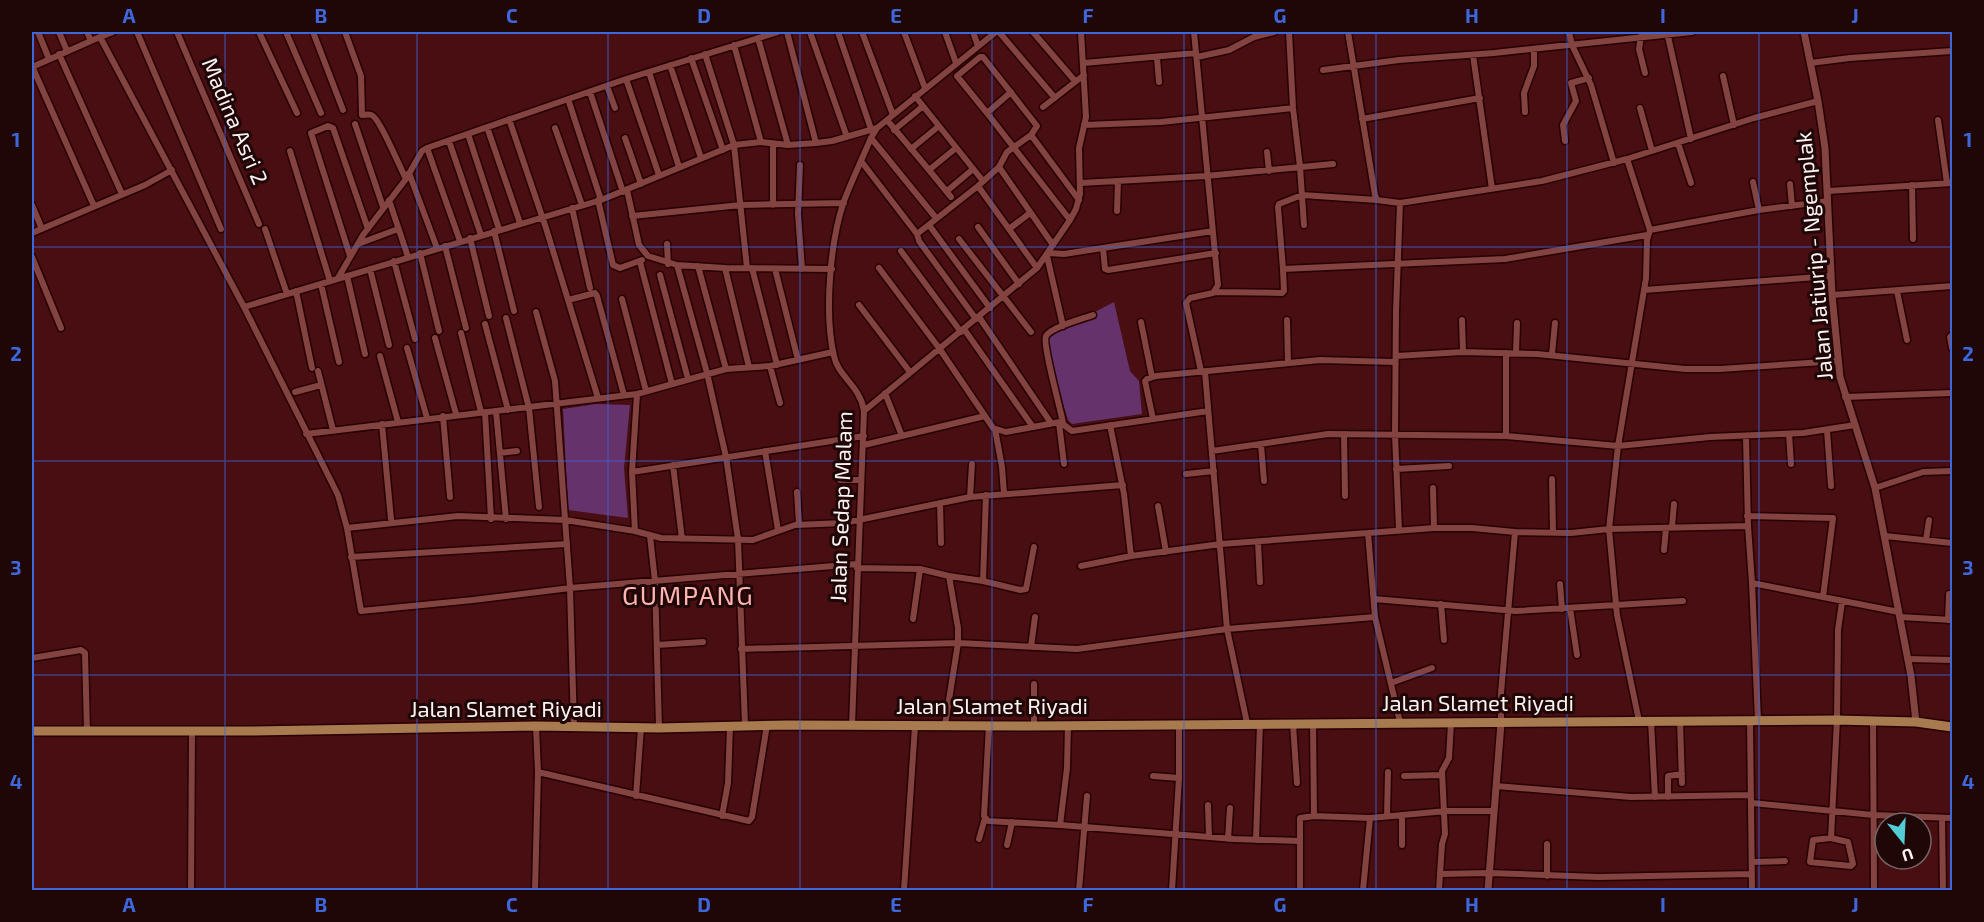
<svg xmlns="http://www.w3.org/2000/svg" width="1984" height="922" viewBox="0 0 1984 922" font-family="'Exo 2',sans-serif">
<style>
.green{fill:#65326c}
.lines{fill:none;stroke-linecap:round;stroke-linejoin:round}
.minor-casing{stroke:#270002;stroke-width:9}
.tertiary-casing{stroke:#270002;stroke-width:10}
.primary-casing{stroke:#270002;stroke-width:12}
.minor{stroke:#824341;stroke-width:6}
.tertiary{stroke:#824341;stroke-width:7}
.primary{stroke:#a87a4f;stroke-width:9}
.grid{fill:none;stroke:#3e67dc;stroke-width:1.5;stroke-opacity:0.55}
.labels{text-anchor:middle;stroke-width:6;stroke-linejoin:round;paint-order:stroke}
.street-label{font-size:22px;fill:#fbf2f2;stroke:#1f0707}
.quarter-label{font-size:26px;letter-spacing:1.5px;fill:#feb4b0;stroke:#1f0707}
.neatline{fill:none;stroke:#3e67dc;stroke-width:2}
.grid-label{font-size:20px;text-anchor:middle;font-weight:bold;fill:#3e67dc}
</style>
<rect width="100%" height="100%" fill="#480e11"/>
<!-- green -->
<path class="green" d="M 1114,302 L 1130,371 L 1139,381 L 1142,414 L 1072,424 L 1068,420 L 1043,339 Z
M 596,404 L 630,405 L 624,468 L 628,518 L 568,510 L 563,409 Z"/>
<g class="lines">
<defs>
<path id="minor" d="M 38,32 L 49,59
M 59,32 L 67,51
M 87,32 L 91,41
M 137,32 L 221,229
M 177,32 L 259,224
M 259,32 L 297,113
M 286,32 L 321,113
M 313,32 L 343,110
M 345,32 L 361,76 L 362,115 C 365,115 368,114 371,115 C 379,116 401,170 406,179
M 787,32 L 816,143 L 832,141 L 877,128 L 996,32
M 810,32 L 847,137
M 838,32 L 871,129
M 862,32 L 893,115
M 904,32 L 925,88
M 945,32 L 956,63
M 973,32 L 978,46
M 999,32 L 1055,98
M 1033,32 L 1075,81
M 1194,32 L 1218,285 L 1213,293 L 1190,298 L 1186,303 L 1201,371
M 1289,32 L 1293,108 L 1300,167 L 1304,225
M 1348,32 L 1375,195 L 1377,200 L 1400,203 L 1396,311 L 1395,434 L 1399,530
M 1569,32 L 1572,45 L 1591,85 L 1614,163
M 1667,32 L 1691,139
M 1641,36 L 1639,49 L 1645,73
M 100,37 L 113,32
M 758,38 L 788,145
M 734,45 L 761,142
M 59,54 L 122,194
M 705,54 L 734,145 L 747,268
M 1473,55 L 1492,189
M 1197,57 L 1229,50 L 1254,37 L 1274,32
M 691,58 L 723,150
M 1157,58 L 1159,82
M 1084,63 L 1196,53
M 1810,63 L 1850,58 L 1952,51
M 670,65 L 701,158
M 32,66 L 94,206
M 32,67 L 100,37 L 244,307 L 338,495 L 347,528 L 361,611 L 473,600 L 570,588 L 574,727
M 1323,70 L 1399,60 L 1494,53 L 1692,32
M 649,72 L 679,167
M 1723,76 L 1734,125
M 626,79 L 659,175
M 607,86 L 615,108
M 590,92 L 623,192
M 1011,92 L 987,113 L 1070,220
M 915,96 L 983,181
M 568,99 L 601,200
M 1043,107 L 1084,75
M 1640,108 L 1652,151
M 1525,112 L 1524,93 L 1534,66 L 1534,49
M 987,113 L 957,76 L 980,57 L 983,57 L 1037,126 L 1031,135 L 1007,152 L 999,167
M 509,119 L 546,228 L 598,398
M 1362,119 L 1480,98
M 887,120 L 929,170
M 1938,120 L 1947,183
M 355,124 L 383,207
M 1084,125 L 1161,122 L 1293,108
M 487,127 L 520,223
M 555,128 L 582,205
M 894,130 L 922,107
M 468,134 L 499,229
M 1031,135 L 1079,200
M 625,138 L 641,184
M 871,138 L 936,218
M 449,141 L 481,235
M 1565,141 L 1563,125 L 1576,101 L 1571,83 L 1589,78
M 1678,143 L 1691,183
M 427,148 L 460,241
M 911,149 L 939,126
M 290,151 L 330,281
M 1267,152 L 1269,171
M 1627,159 L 1754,118 L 1818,101
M 861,161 L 917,234
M 800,165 L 798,214 L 802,269
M 409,173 L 437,248
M 1753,182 L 1759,210
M 1081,183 L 1206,176 L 1333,164
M 1790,184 L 1792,206
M 1912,185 L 1913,239
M 978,186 L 999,167 L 1053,245
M 627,190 L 639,245 L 648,256 L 677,265 L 725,268 L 832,269
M 947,191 L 973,169
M 1828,191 L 1952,183
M 951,197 L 929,170 L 956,148
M 389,200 L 408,257
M 598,200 L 613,265 L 620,268 L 642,260
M 1400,203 L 1542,181 L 1627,159 L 1650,230 L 1647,240 L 1646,278 L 1618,446 L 1609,529 L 1617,615 L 1639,721
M 32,205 L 42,229
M 773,205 L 773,144
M 572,208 L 590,288
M 1117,211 L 1118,181
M 632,216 L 741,205 L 844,203
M 929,225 L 990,308
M 978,227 L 1019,284
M 265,229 L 287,294
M 1009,229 L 1030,213
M 1650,230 L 1759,210 L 1828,201
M 494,231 L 514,311
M 32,233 L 145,185 L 172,170
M 470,238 L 489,316
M 959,239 L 1031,332
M 358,244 L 398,229
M 667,244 L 668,264
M 445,246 L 466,328
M 1103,248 L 1105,269 L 1108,270 L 1216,253
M 901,251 L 961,332
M 420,253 L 439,331
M 1049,253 L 1064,254 L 1213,231
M 350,256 L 311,133 L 328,126 L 333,128 L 368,229
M 1047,256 L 1063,326
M 32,257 L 61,328
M 394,261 L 415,339
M 640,262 L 672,384
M 677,265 L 707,373 L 726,457 L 738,539 L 745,725
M 698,266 L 726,369
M 725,268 L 749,367
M 752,268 L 777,365
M 370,269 L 389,345
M 775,269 L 798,360
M 1283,269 L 1278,207 L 1279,204 L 1302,195 L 1377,200
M 660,275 L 688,379
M 347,276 L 365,354
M 338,278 L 363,235 L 406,179 L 422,151 L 427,148 L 626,79 L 778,32
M 321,284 L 339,362
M 1644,290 L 1831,276
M 296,291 L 312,368
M 1897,291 L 1907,340
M 1215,292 L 1282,293 L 1284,291 L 1283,269 L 1505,259 L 1647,235
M 1832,295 L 1952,286
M 622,299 L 646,391
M 568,300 L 595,293 L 597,296 L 624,395
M 859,305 L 910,372
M 244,307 L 601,200 L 734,145 L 761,142 L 788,145 L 816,143
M 536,312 L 555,381 L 570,588 L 857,564
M 979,317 L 1051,423
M 506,318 L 529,408 L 539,507
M 976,319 L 919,241 L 917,234 L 978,186 L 1037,268
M 1287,320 L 1288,363
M 1462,320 L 1463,352
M 1141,322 L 1152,377
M 485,324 L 508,410
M 964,329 L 1033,427
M 461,333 L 481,412
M 1952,335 L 1950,337 L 1952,348
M 435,338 L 456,414
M 407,348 L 427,418
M 1506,353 L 1506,436
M 1516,353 L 1517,323
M 1552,354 L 1555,323
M 380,356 L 398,422
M 1396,356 L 1463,352 L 1537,354 L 1685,369 L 1720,369 L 1838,361
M 770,366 L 780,403
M 318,371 L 333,430
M 1205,372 L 1227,629 L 1247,723
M 295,392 L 321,385
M 885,393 L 902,436
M 1845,397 L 1952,393
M 496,411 L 506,519
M 864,411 L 1037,268 L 1070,220 L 1076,209 L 1080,194 L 1079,148 L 1086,117 L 1081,32
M 485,412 L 491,519
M 443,416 L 450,497
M 985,416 L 993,428 L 1006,432 L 1060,422 L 1072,431 L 1208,411
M 1153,419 L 1145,381 L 1147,379 L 1156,376 L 1320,360 L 1395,362
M 1059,423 L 1064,464
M 1063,423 C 1061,411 1042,343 1046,336 C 1051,327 1082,319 1093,315
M 382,424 L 391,519
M 1110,425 L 1124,494 L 1131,556 L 1221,544 L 1368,533
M 995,429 L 1002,467 L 1004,494
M 1827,430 L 1831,486
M 306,434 L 637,394 L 726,369 L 770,366 L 833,352
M 1344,434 L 1345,496
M 1789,434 L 1791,464
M 1746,436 L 1748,526 L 1752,583 L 1758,720
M 864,445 L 985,416 L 939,348 L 879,268
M 1261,445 L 1264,481
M 765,451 L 778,530
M 1212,451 L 1328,434 L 1506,436 L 1618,446 L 1710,437 L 1803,433 L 1855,425
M 500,453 L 517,451
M 673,465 L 682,539
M 1396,469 L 1449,466
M 632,472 L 864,436
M 1186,474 L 1214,471
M 1552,479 L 1553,532
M 840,480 L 861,480
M 1433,488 L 1434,528
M 1875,488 L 1923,472 L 1952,471
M 797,492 L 799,524
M 986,495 L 983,581 L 1020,590 L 1026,589 L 1034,547
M 970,497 L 972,464
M 940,503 L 941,543
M 1158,506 L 1166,552
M 1747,516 L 1833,518 L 1823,597
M 1672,527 L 1674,504
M 347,528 L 458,516 L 565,520 L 635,531 L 661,538 L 753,540 L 795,525 L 844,523 L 970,497 L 1123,485
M 635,531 L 632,472 L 637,394
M 650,536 L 655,581 L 659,728
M 1885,536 L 1952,543
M 1926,540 L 1929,520
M 1258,542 L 1260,582
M 1664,550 L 1666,528
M 351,557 L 567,544
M 1081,566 L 1131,556
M 857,568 L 920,569 L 949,576 L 958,628 L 958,643 L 945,725
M 949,576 L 983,581
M 1752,583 L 1899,612
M 1560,584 L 1562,609
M 1374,599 L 1516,611 L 1683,601
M 1441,604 L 1444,640
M 1570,608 L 1577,655
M 1900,617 L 1952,620
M 913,619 L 920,569
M 1948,620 L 1949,594
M 657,645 L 703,642
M 1031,647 L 1035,617
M 741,649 L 958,643 L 1077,649 L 1227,629 L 1375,617
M 32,658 L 81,650 L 85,653 L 87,730
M 1908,659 L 1952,660
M 1391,683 L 1432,668
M 1873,720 L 1874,890
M 1651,721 L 1655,797
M 1680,721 L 1682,783
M 1750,721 L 1752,890
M 1400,722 L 1375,617 L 1368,533 L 1434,528 L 1472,528 L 1515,532 L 1571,533 L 1609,529 L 1748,526
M 1451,723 L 1449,758 L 1442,771 L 1445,834 L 1442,844 L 1440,874 L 1489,873 L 1598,877 L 1751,874
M 1501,723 L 1501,693 L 1515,532
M 1293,724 L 1297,783
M 852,725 L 864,411 C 860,385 838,377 834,356 C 824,314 830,242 844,201 C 852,180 862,159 871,138 L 877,128
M 989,725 L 984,816 L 988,821 L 1060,825 L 1234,839 L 1299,841
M 1034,726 L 1034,684
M 538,772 L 749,821 L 752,817 L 767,725
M 1153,776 L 1179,778
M 1404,776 L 1442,775
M 1496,786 L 1631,797 L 1751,795
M 636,796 L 641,728
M 1668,797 L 1668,776 L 1682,774
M 1752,803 L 1873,815 L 1952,818
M 1208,805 L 1209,837
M 1402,815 L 1402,845
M 722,816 L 728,783 L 730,726
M 1314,816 L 1370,818 L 1446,811 L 1494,811
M 1387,816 L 1388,772
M 1942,818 L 1943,890
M 1060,825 L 1067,768 L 1068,725
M 1831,838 L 1813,840 L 1810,862 L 1851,866 L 1853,864 L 1848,842 L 1831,838 L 1837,720 L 1838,630 L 1842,602
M 979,839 L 985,818
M 1228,839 L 1230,808
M 1256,840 L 1260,724
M 1007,845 L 1012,822
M 1752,862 L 1785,861
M 1547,876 L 1547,844
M 191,890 L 192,730
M 535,890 L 538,772 L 536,726
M 904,890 L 915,726
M 1079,890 L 1087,796
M 1172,890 L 1179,778 L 1179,724
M 1300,890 L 1300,818 L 1314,816 L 1313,723
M 1363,890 L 1370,818
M 1439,890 L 1440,874"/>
<path id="tertiary" d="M 1804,32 L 1818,101 L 1825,148 L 1832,295 L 1840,377 L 1875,488 L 1911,676 L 1916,722
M 1488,890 L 1501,723"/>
<path id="primary" d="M 32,731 L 253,731 L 536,726 L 659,728 L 788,725 L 1034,726 L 1837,720 L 1916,722 L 1952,727"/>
</defs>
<!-- minor casing -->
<use href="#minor" class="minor-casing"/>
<!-- tertiary casing -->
<use href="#tertiary" class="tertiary-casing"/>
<!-- primary casing -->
<use href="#primary" class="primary-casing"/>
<!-- minor -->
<use href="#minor" class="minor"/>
<!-- tertiary -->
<use href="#tertiary" class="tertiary"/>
<!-- primary -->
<use href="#primary" class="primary"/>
</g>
<!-- grid -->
<path class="grid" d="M 225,32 L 225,890M 417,32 L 417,890M 608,32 L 608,890M 800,32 L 800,890M 992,32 L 992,890M 1184,32 L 1184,890M 1376,32 L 1376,890M 1567,32 L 1567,890M 1759,32 L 1759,890M 32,247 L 1952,247M 32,461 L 1952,461M 32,675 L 1952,675"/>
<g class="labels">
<!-- street labels -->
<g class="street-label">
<text transform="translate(235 121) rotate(67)" y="8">Madina Asri 2</text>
<text transform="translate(1814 256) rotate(-95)" y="8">Jalan Jatiurip - Ngemplak</text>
<text transform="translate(841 507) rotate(-88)" y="8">Jalan Sedap Malam</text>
<text x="1478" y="711">Jalan Slamet Riyadi</text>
<text x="992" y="714">Jalan Slamet Riyadi</text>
<text x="506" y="717">Jalan Slamet Riyadi</text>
</g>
<!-- quarter labels -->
<g class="quarter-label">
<text x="688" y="605">GUMPANG</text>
</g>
</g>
<!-- border -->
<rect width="1984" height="922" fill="none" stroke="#1f0707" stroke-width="66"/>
<!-- north arrow -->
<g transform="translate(1903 841) rotate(162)"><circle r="28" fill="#1f0707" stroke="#776565" stroke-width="1.5"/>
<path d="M0-4.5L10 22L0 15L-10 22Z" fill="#52ccd5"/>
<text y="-9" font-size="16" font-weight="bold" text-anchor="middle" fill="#fbf2f2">U</text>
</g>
<rect x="33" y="33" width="1918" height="856" class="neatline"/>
<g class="grid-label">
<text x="129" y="23">A</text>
<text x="321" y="23">B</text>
<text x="512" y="23">C</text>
<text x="704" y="23">D</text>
<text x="896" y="23">E</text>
<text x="1088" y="23">F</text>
<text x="1280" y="23">G</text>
<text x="1472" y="23">H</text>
<text x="1663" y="23">I</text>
<text x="1855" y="23">J</text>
<text x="16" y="147">1</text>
<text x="1968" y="147">1</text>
<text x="16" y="361">2</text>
<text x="1968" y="361">2</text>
<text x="16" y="575">3</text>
<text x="1968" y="575">3</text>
<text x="16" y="789">4</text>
<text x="1968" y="789">4</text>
<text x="129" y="912">A</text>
<text x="321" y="912">B</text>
<text x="512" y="912">C</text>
<text x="704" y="912">D</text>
<text x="896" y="912">E</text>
<text x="1088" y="912">F</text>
<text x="1280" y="912">G</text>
<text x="1472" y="912">H</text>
<text x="1663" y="912">I</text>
<text x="1855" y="912">J</text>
</g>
</svg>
